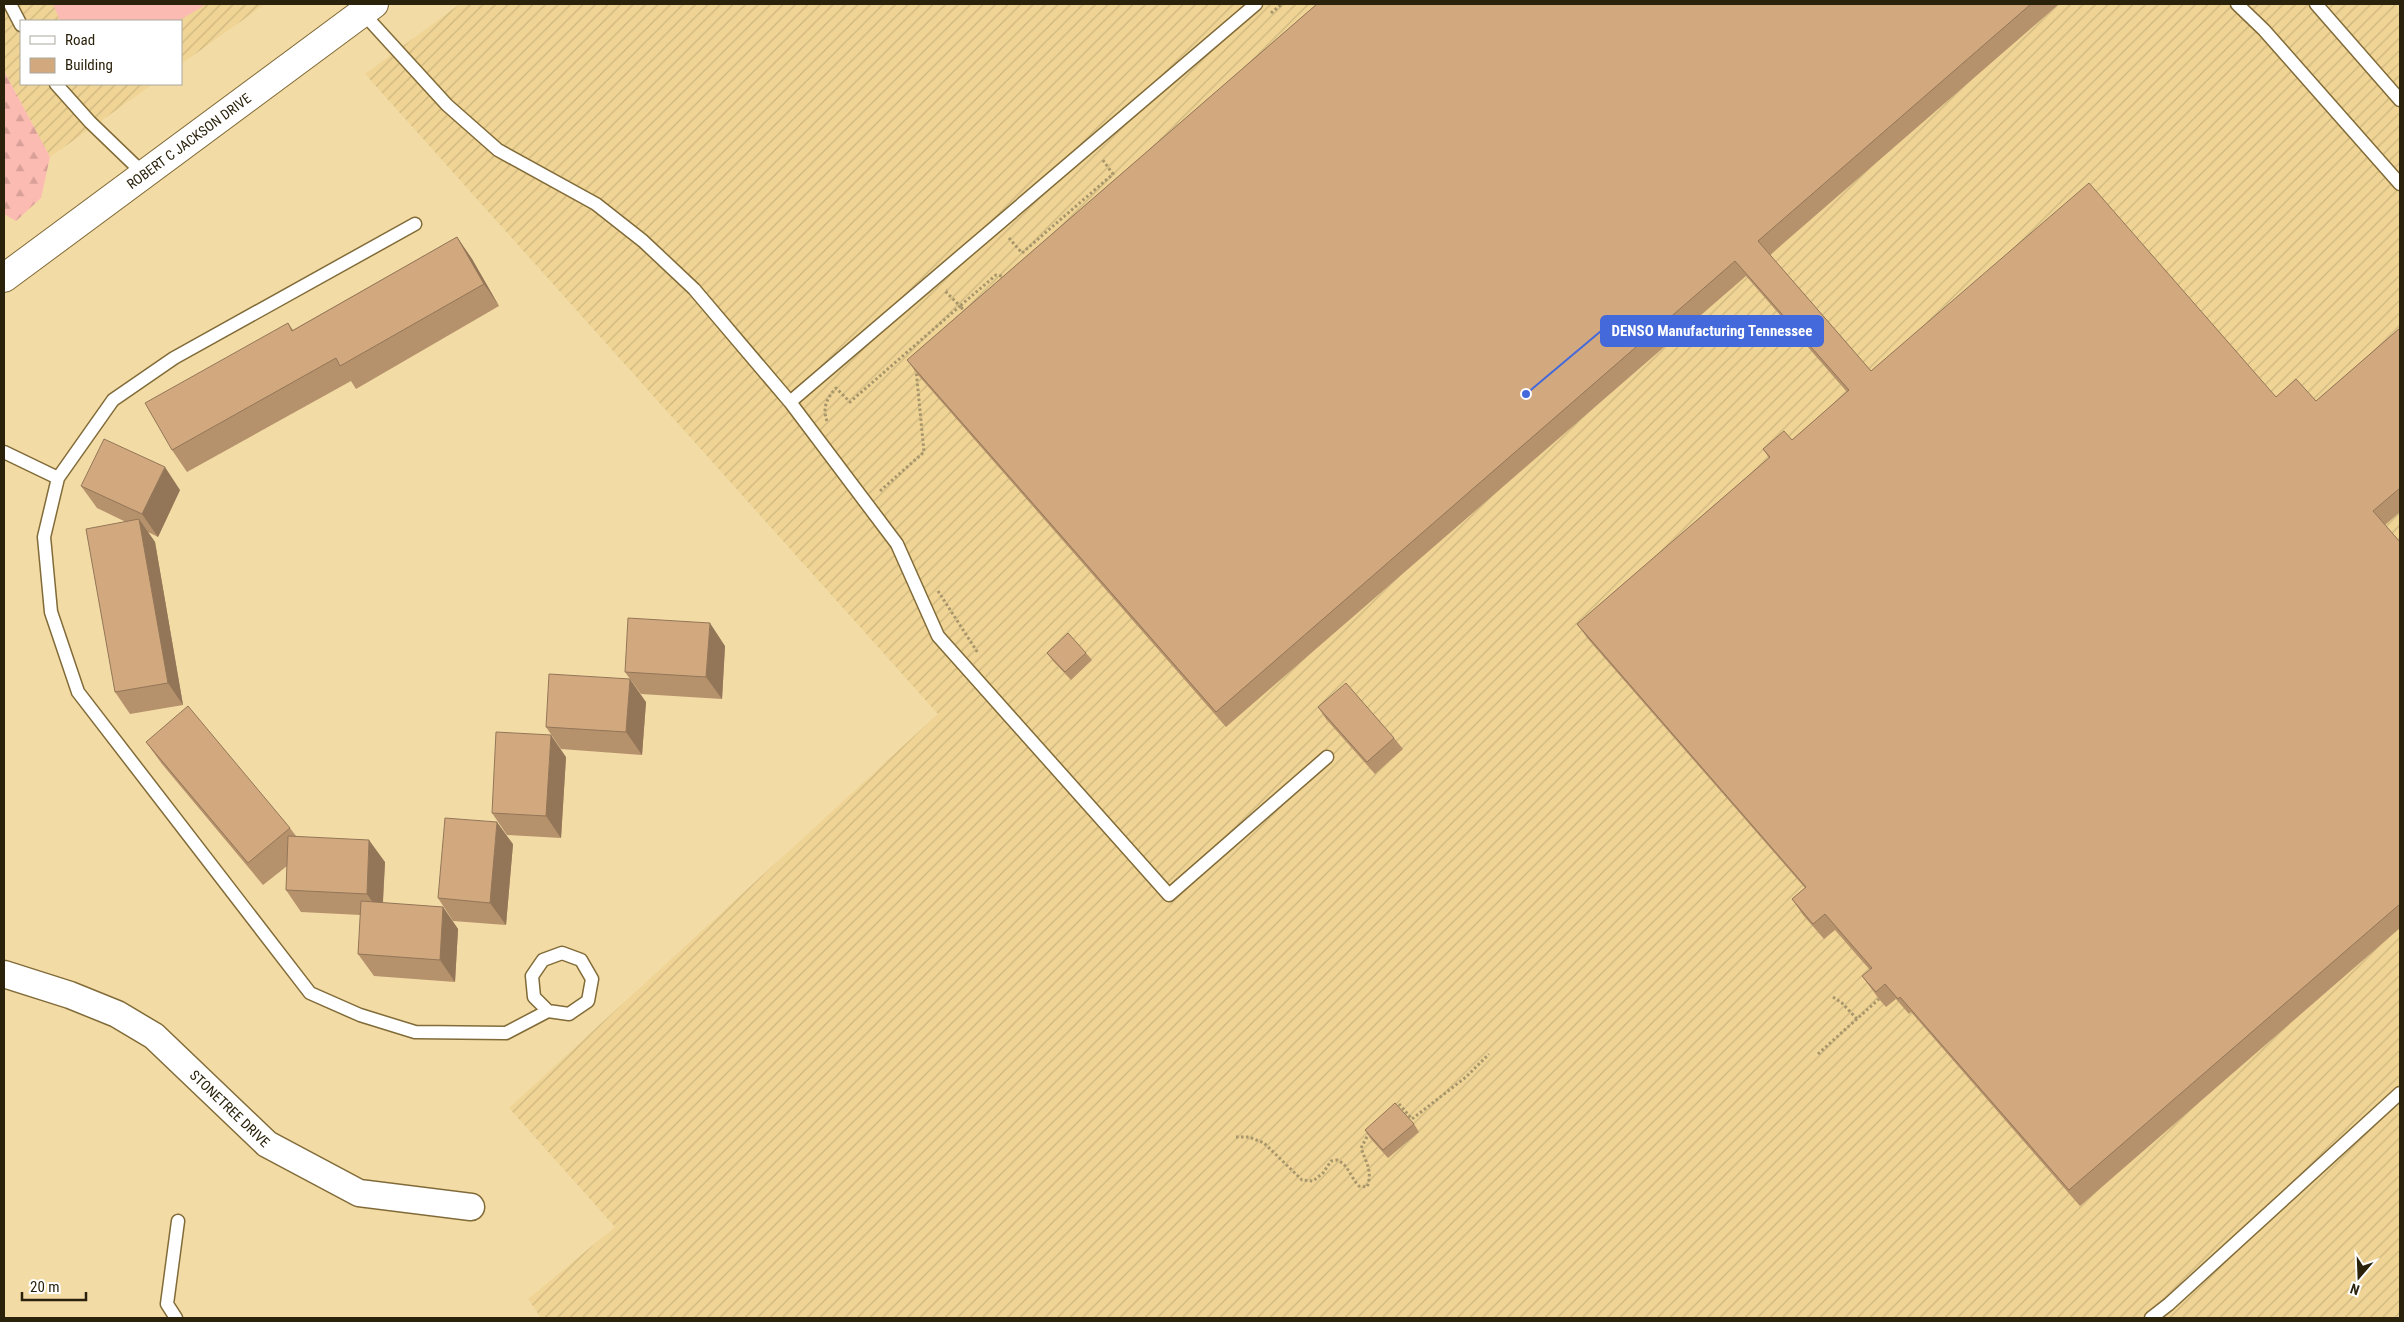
<svg xmlns="http://www.w3.org/2000/svg" width="2404" height="1322" viewBox="0 0 2404 1322" font-family="'Roboto Condensed',sans-serif">
<style>
.industrial{fill:url(#industrial-furrows)}
.green{fill:#fcbbb2}
.forest{fill:url(#forest-firs)}
.lines{fill:none;stroke-linecap:round;stroke-linejoin:round}
.service-casing{stroke:#816b38;stroke-width:15}
.minor-casing{stroke:#816b38;stroke-width:29}
.secondary-casing{stroke:#816b38;stroke-width:30}
.path{stroke:#a7956b;stroke-width:3;stroke-dasharray:2.5 2.5;stroke-linecap:butt}
.service{stroke:#fff;stroke-width:12}
.minor{stroke:#fff;stroke-width:26}
.secondary{stroke:#fff;stroke-width:28}
.wall{fill:#b5916c}
.shaded-wall{fill:#937658}
.building{fill:#d2a97e;stroke:#937658}
.labels{text-anchor:middle;stroke-width:4;stroke-linejoin:round;paint-order:stroke}
.street-label{font-size:14px;fill:#2b220c;stroke:#fff}
.leader{fill:none;stroke:#4469db;stroke-width:2}
.callout-dot{fill:#4469db;stroke:#fff;stroke-width:2}
.callout{fill:#4469db;stroke:#4469db;stroke-width:2}
.callout-label{font-size:15px;text-anchor:middle;font-weight:bold;fill:#fff}
</style>
<defs>
<pattern id="industrial-furrows" width="10" height="10" patternUnits="userSpaceOnUse" patternTransform="scale(1.25)"><rect width="10" height="10" fill="#efd495"/><path d="M-1 1l2-2M0 10L10 0M9 11l2-2" fill="none" stroke="#cdb67f"/></pattern>
<pattern id="forest-firs" width="22" height="20" patternUnits="userSpaceOnUse" patternTransform="scale(1.25)"><rect width="22" height="20" fill="#fcbbb2"/><path d="M5 1l3.5 6h-7zM16 11l3.5 6h-7z" fill="#d8a098"/></pattern>
</defs>
<rect width="100%" height="100%" fill="#f3dba5"/>
<!-- industrial -->
<path class="industrial" d="M 4,4 L 265,4 L 181,64 L 181,21 L 21,21 L 21,84 L 153,84 L 50,157 L 4,71 Z
M 460,4 L 2400,4 L 2400,1318 L 541,1318 L 528,1299 L 615,1227 L 509,1108 L 938,714 L 365,74 Z"/>
<!-- green -->
<path class="green" d="M 53,4 L 207,4 L 178,21 L 60,21 Z"/>
<!-- forest -->
<path class="forest" d="M 4,71 L 50,157 L 41,198 L 16,221 L 4,214 Z"/>
<g class="lines">
<defs>
<path id="service" d="M 10,4 L 21,25
M 2237,4 L 2264,30 L 2400,184
M 2316,4 L 2400,100
M 362,12 L 447,105 L 498,150 L 596,204 L 643,241 L 694,289 L 790,402 L 897,544 L 938,636 L 1169,895 L 1327,757
M 56,84 L 90,122 L 144,174
M 415,224 L 174,358 L 113,400 L 58,478 L 44,537 L 51,612 L 78,692 L 310,993 L 360,1015 L 415,1032 L 506,1033 L 548,1011 L 569,1014 L 588,1001 L 592,979 L 581,960 L 562,953 L 543,960 L 532,976 L 534,997 L 548,1011
M 790,402 L 1256,4
M 4,452 L 58,478
M 176,1318 L 167,1304 L 178,1221
M 2151,1318 L 2169,1304 L 2400,1093"/>
<g id="minor">
<path id="s1" d="M 4,974 L 70,995 L 117,1014 L 154,1036 L 267,1144 L 359,1193 L 471,1207"/>
</g>
<g id="secondary">
<path id="s2" d="M 4,278 L 374,4"/>
</g>
</defs>
<!-- service casing -->
<use href="#service" class="service-casing"/>
<!-- minor casing -->
<use href="#minor" class="minor-casing"/>
<!-- secondary casing -->
<use href="#secondary" class="secondary-casing"/>
<!-- path -->
<path class="path" d="M 1271,13 L 1282,4
M 1009,238 L 1022,253 L 1113,174 L 1102,159
M 966,313 L 960,306 L 996,275 L 1007,277
M 827,421 C 822,408 827,398 836,388 L 850,402 L 960,306 L 945,291 L 947,290
M 880,491 L 924,452 L 916,369
M 938,591 L 978,653
M 1833,997 L 1842,1003 L 1857,1019
M 1818,1054 L 1879,999
M 1395,1107 L 1399,1104 L 1412,1119 L 1466,1077 L 1489,1054
M 1236,1137 L 1249,1137 L 1264,1143 L 1302,1180 L 1313,1181 L 1323,1173 L 1331,1161 L 1337,1160 C 1349,1165 1350,1177 1359,1186 L 1367,1187 C 1373,1172 1366,1162 1361,1148 L 1369,1133"/>
<!-- service -->
<use href="#service" class="service"/>
<!-- minor -->
<use href="#minor" class="minor"/>
<!-- secondary -->
<use href="#secondary" class="secondary"/>
</g>
<!-- wall -->
<path class="wall" d="M 1317,4 L 2059,4 L 1770,255 L 1871,371 L 2276,397 L 2316,401 L 2400,328 L 2400,512 L 2385,525 L 2400,542 L 2400,928 L 2080,1206 L 1911,1012 L 1909,1014 L 1896,999 L 1886,1007 L 1879,999 L 1862,976 L 1870,970 L 1835,930 L 1824,939 L 1803,915 L 1792,899 L 1805,888 L 1588,639 L 1577,624 L 1769,458 L 1763,449 L 1792,440 L 1847,392 L 1746,276 L 1226,727 L 918,375 L 907,360 Z
M 457,237 L 472,259 L 499,306 L 356,389 L 351,381 L 187,472 L 172,450 L 288,323 L 293,330 Z
M 81,486 L 180,490 L 158,537 L 148,532 L 155,542 L 183,705 L 130,714 L 115,692 L 126,522 L 97,508 Z
M 725,646 L 722,699 L 641,694 L 625,672 Z
M 1047,653 L 1086,653 L 1092,660 L 1071,680 L 1053,661 Z
M 646,702 L 642,755 L 561,749 L 546,727 Z
M 1318,707 L 1394,738 L 1403,749 L 1375,774 L 1326,719 Z
M 146,742 L 290,828 L 296,836 L 385,862 L 383,903 L 443,907 L 458,929 L 455,982 L 374,976 L 358,954 L 361,915 L 301,912 L 286,890 L 287,866 L 263,885 L 162,764 Z
M 566,757 L 561,838 L 507,835 L 492,813 Z
M 513,844 L 506,925 L 453,921 L 438,898 Z
M 1414,1124 L 1419,1132 L 1388,1158 L 1370,1138 L 1365,1130 Z"/>
<!-- shaded-wall -->
<path class="shaded-wall" d="M 457,237 L 472,259 L 499,306 L 484,284 Z
M 165,467 L 180,490 L 158,537 L 142,514 Z
M 139,519 L 155,542 L 183,705 L 168,683 Z
M 710,623 L 725,646 L 722,699 L 706,677 Z
M 630,679 L 646,702 L 642,755 L 626,732 Z
M 551,735 L 566,757 L 561,838 L 546,816 Z
M 497,822 L 513,844 L 506,925 L 490,903 Z
M 369,840 L 385,862 L 382,916 L 367,894 Z
M 443,907 L 458,929 L 455,982 L 440,960 Z"/>
<!-- building -->
<path class="building" d="M 1317,4 L 2031,4 L 1758,241 L 1871,371 L 2089,183 L 2276,397 L 2296,379 L 2316,401 L 2400,328 L 2400,488 L 2373,511 L 2400,542 L 2400,904 L 2069,1190 L 1900,997 L 1898,999 L 1885,984 L 1876,992 L 1868,983 L 1862,976 L 1872,968 L 1825,914 L 1813,924 L 1792,899 L 1806,887 L 1577,624 L 1770,457 L 1763,449 L 1784,431 L 1792,440 L 1849,390 L 1735,261 L 1216,712 L 907,360 Z
M 457,237 L 484,284 L 340,366 L 336,358 L 172,450 L 145,403 L 288,323 L 292,331 Z
M 104,439 L 165,467 L 142,514 L 81,486 Z
M 139,519 L 168,683 L 115,692 L 86,529 Z
M 628,618 L 710,623 L 706,677 L 625,672 Z
M 1068,633 L 1086,653 L 1065,672 L 1047,653 Z
M 549,674 L 630,679 L 626,732 L 546,727 Z
M 1346,683 L 1394,738 L 1367,762 L 1318,707 Z
M 188,706 L 290,828 L 248,863 L 146,742 Z
M 496,732 L 551,735 L 546,816 L 492,813 Z
M 445,818 L 497,822 L 490,903 L 438,898 Z
M 288,836 L 369,840 L 367,894 L 286,890 Z
M 361,901 L 443,907 L 440,960 L 358,954 Z
M 1395,1103 L 1414,1124 L 1383,1150 L 1365,1130 Z"/>
<g class="labels">
<!-- street labels -->
<g class="street-label">
<text dy="5" stroke="none"><textPath href="#s2" startOffset="230">ROBERT C JACKSON DRIVE</textPath></text>
<text dy="5" stroke="none"><textPath href="#s1" startOffset="268">STONETREE DRIVE</textPath></text>
</g>
</g>
<!-- callouts -->
<path class="leader" d="M1526 394L1601 331"/>
<circle class="callout-dot" cx="1526" cy="394" r="5"/>
<rect class="callout" x="1601" y="316" width="222" height="30" rx="5"/>
<g class="callout-label">
<text x="1712" y="336">DENSO Manufacturing Tennessee</text>
</g>
<!-- border -->
<rect width="2404" height="1322" fill="none" stroke="#2b220c" stroke-width="10"/>
<!-- legend -->
<rect x="20" y="20" width="162" height="65" fill="#ffffff" stroke="#aaa79e"/>
<rect x="30" y="36" width="25" height="8" fill="#ffffff" stroke="#aaa79e"/>
<text x="65" y="45" font-size="15" fill="#2b220c">Road</text>
<rect x="30" y="58" width="25" height="15" fill="#d2a97e" stroke="#aaa79e"/>
<text x="65" y="70" font-size="15" fill="#2b220c">Building</text>
<!-- north arrow -->
<g transform="translate(2359 1277) rotate(199)" stroke="#ffffff" stroke-width="4" paint-order="stroke">
<path d="M0-4L9 19L0 12L-9 19Z" fill="#2b220c"/>
<text y="-8" font-size="14" font-weight="bold" text-anchor="middle" fill="#2b220c">N</text>
</g>
<!-- scale -->
<path d="M22 1292v8h64v-8" fill="none" stroke="#2b220c" stroke-width="2.5"/>
<text x="30" y="1292" font-size="15" fill="#2b220c" stroke="#ffffff" stroke-width="4" paint-order="stroke">20 m</text>
</svg>
